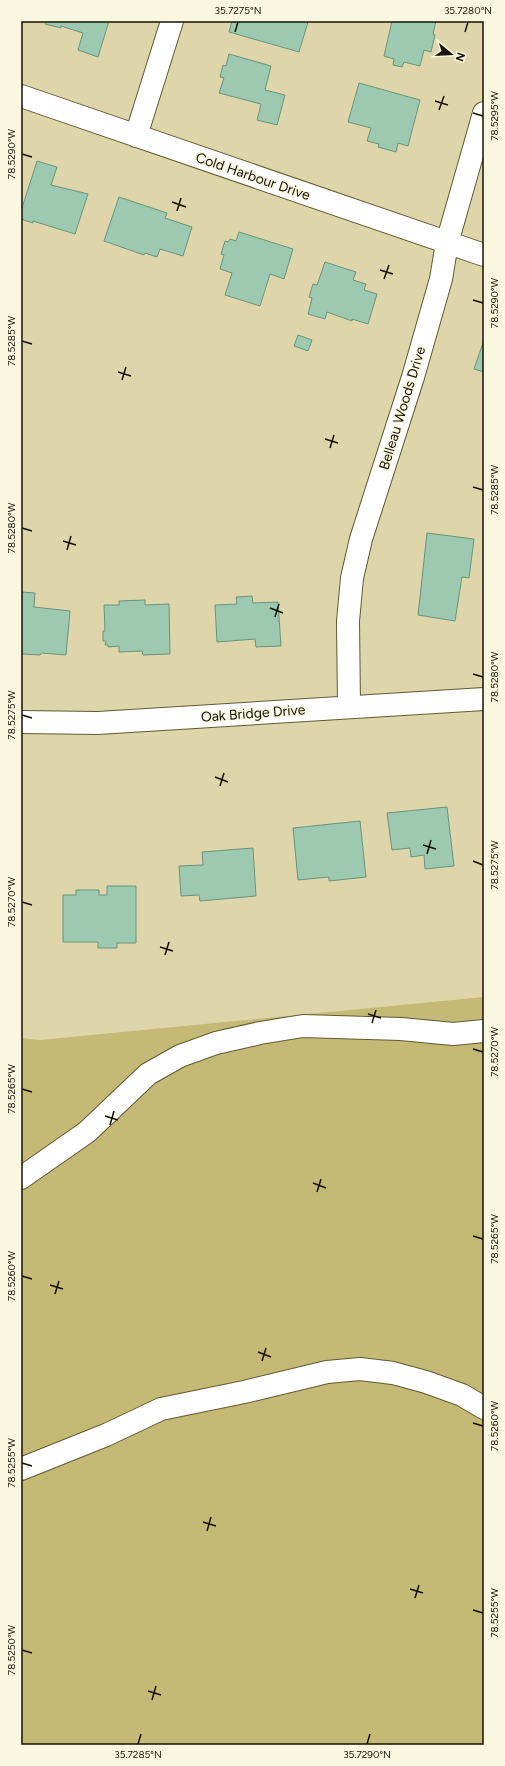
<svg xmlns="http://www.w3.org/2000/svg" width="505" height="1766" viewBox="0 0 505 1766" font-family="Figtree,sans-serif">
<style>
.green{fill:#c4b975}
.building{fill:#9dc9b0;stroke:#6a947d}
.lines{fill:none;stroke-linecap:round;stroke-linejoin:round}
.minor-casing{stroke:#615a32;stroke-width:24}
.minor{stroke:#fff;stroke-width:22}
.ticks{fill:none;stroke:#151203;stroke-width:1.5}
.labels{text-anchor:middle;stroke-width:3;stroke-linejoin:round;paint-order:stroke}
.street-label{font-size:14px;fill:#151203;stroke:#faf7e1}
.neatline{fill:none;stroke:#151203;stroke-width:1.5}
.ticks-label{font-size:10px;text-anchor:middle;fill:#151203}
</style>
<rect width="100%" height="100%" fill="#ded6aa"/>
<!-- green -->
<path class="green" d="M 484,997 L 484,1745 L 21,1745 L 21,1038 L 40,1040 Z"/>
<!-- building -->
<path class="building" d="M 46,21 L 109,21 L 98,57 L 78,50 L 83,33 L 61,26 L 61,28 L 45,24 Z
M 232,21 L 304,21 L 308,22 L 299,52 L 229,32 Z
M 392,21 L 436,21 L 433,34 L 435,35 L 431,52 L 424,50 L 420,66 L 404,62 L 402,67 L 393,65 L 394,59 L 384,56 Z
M 229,54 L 271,66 L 265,90 L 285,95 L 277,125 L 257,120 L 261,104 L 219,93 L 224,78 L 220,77 L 223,65 L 226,66 Z
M 359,83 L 420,100 L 408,146 L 398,143 L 396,152 L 378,147 L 379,144 L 367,141 L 371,128 L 348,122 Z
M 37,161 L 57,167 L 51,185 L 88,194 L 75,234 L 33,221 L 33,223 L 21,219 L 21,211 Z
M 119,197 L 167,213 L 165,218 L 192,227 L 183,256 L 160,249 L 157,257 L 145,253 L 144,255 L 104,241 Z
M 239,232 L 293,249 L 284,279 L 270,274 L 260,306 L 225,295 L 232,273 L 220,269 L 224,255 L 221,254 L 225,241 L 228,242 L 230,239 L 236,241 Z
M 325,262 L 356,272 L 353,280 L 366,284 L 364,290 L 377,294 L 368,324 L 352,319 L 352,321 L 327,312 L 325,319 L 308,314 L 312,298 L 309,297 L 313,284 L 317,285 Z
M 298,335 L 312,340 L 308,351 L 294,346 Z
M 484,340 L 484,372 L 474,369 Z
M 427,533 L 474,539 L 469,578 L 462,577 L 455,621 L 418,615 Z
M 21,592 L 35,593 L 34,607 L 70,611 L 66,655 L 41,653 L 40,655 L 21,654 Z
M 252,596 L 253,603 L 278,602 L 281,646 L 256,647 L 255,639 L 217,642 L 215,605 L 237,604 L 236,597 Z
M 145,600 L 145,605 L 169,604 L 170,654 L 143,655 L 142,651 L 119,652 L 119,646 L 108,647 L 108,645 L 105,645 L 106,641 L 103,641 L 103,631 L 105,631 L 104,605 L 119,605 L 119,601 Z
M 447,807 L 454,866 L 425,869 L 424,855 L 411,857 L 410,848 L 392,850 L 387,813 Z
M 360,821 L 366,877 L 329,881 L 329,877 L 298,880 L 293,828 Z
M 253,848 L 256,896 L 200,901 L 199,895 L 181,896 L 179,866 L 203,865 L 202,852 Z
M 107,886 L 136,886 L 136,943 L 117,943 L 117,948 L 98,948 L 98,942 L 63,942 L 63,895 L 76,895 L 76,890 L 99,890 L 99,895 L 107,895 Z"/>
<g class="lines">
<defs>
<path id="minor" d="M 21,96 L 484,255
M 136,136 L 172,21
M 349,707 L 348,621 L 352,578 L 361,539 L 413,377 L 441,279 L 447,243 L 484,113
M 21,722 L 98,723 L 484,699
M 21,1178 L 87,1132 L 148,1074 L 180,1056 L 216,1043 L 260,1033 L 303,1026 L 401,1029 L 453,1034 L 484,1031
M 21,1469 L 106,1435 L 161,1409 L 244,1392 L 327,1372 L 360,1369 L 393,1373 L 426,1382 L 462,1395 L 484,1408"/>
</defs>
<!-- minor casing -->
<use href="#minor" class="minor-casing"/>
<!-- minor -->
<use href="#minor" class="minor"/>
</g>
<!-- ticks -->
<path class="ticks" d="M 235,32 L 238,22M 465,32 L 468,22M 435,101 L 448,105M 439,110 L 444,96M 473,113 L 483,116M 22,154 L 32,157M 172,202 L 186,207M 177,211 L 181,198M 380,270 L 393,274M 384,279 L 389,265M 473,300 L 483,303M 22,341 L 32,344M 118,372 L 131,376M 122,380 L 126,367M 325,439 L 338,443M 330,448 L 334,435M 473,487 L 483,490M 22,528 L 32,531M 63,541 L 76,545M 67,550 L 71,536M 270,608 L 283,613M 275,617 L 279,604M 473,674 L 483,677M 22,715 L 32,718M 215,777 L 228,782M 220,786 L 224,773M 423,845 L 436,849M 427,854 L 431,840M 473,861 L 483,865M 22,902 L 32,905M 160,947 L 173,951M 165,955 L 169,942M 368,1014 L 381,1018M 372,1023 L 376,1010M 473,1049 L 483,1052M 22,1089 L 32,1092M 105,1116 L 118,1120M 110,1125 L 114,1111M 313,1183 L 326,1188M 317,1192 L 321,1179M 473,1236 L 483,1239M 22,1276 L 32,1279M 50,1285 L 63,1289M 55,1294 L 59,1281M 258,1352 L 271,1357M 262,1361 L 266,1348M 473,1423 L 483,1426M 22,1463 L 32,1466M 203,1522 L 216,1526M 207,1531 L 211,1517M 410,1589 L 423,1593M 415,1598 L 419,1585M 473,1610 L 483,1613M 22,1650 L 32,1653M 148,1691 L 161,1695M 152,1700 L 156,1686M 138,1744 L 141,1734M 367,1744 L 370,1734"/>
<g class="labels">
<!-- street labels -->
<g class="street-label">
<text transform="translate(253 176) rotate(19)" y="5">Cold Harbour Drive</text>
<text transform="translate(402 408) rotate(-73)" y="5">Belleau Woods Drive</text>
<text transform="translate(253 713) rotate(-4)" y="5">Oak Bridge Drive</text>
</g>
</g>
<!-- border -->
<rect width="505" height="1766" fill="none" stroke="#faf7e1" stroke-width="44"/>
<!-- north arrow -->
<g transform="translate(451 54) rotate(108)" stroke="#faf7e1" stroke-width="3" paint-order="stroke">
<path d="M0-3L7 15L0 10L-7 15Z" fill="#151203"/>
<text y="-6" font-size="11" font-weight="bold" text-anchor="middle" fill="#151203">N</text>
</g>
<rect x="22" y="22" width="461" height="1722" class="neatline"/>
<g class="ticks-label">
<text x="238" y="14">35.7275°N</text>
<text x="468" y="14">35.7280°N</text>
<text transform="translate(494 116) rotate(-90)" y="4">78.5295°W</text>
<text transform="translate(11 154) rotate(-90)" y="4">78.5290°W</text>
<text transform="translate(494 303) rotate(-90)" y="4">78.5290°W</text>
<text transform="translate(11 341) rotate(-90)" y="4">78.5285°W</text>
<text transform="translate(494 490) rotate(-90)" y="4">78.5285°W</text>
<text transform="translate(11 528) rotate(-90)" y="4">78.5280°W</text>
<text transform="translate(494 677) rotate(-90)" y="4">78.5280°W</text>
<text transform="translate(11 715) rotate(-90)" y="4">78.5275°W</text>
<text transform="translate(494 865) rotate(-90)" y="4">78.5275°W</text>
<text transform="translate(11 902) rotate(-90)" y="4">78.5270°W</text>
<text transform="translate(494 1052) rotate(-90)" y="4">78.5270°W</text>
<text transform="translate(11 1089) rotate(-90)" y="4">78.5265°W</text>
<text transform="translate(494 1239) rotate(-90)" y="4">78.5265°W</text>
<text transform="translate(11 1276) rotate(-90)" y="4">78.5260°W</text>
<text transform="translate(494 1426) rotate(-90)" y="4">78.5260°W</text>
<text transform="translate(11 1463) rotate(-90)" y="4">78.5255°W</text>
<text transform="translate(494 1613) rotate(-90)" y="4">78.5255°W</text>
<text transform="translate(11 1650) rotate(-90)" y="4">78.5250°W</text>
<text x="138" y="1758">35.7285°N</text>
<text x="367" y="1758">35.7290°N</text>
</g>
</svg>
